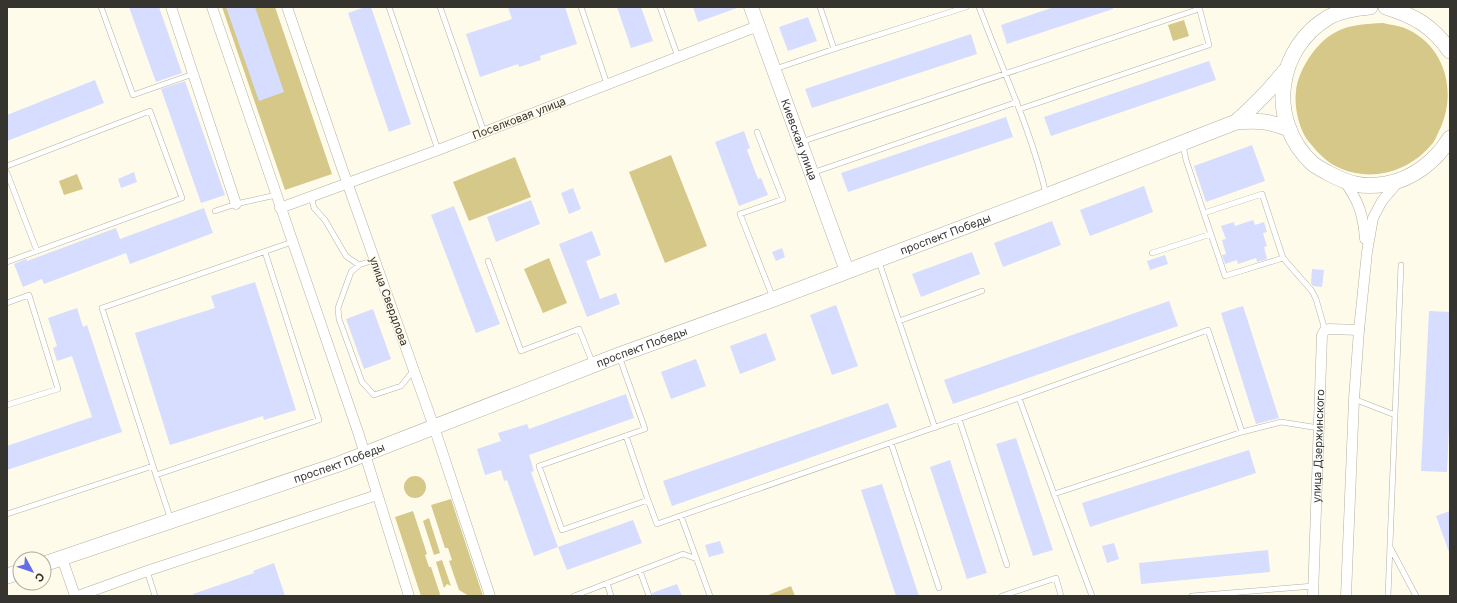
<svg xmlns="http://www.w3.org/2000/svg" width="1457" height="603" viewBox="0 0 1457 603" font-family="Inter,sans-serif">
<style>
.green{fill:#d5c888}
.building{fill:#d6ddfe}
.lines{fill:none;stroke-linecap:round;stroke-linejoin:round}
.lane-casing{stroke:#b4b1a3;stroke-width:6}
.street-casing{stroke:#b4b1a3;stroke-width:11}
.secondary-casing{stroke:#b4b1a3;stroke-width:15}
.primary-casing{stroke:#b4b1a3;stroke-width:16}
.lane{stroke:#fff;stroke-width:5}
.street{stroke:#fff;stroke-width:10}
.secondary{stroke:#fff;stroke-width:14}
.primary{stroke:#fff;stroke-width:15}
.labels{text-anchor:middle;stroke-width:3;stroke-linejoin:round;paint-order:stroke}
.street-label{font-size:11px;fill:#35342e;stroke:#fefbeb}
</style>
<rect width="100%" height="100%" fill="#fefbeb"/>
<!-- green -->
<path class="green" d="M 222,7 L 275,7 L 332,174 L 285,190 Z
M 1184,20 L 1189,36 L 1173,41 L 1168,25 Z
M 1383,23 C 1391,25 1402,26 1409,30 C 1447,49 1457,95 1439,131 C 1437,135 1435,141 1432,144 C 1410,171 1373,182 1342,169 C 1328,164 1318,153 1309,142 C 1299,130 1294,107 1296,91 C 1298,70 1317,41 1336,32 C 1351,24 1366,24 1383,23 Z
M 671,155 L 707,246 L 665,263 L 629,172 Z
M 515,157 L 531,197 L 469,221 L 453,182 Z
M 77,174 L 83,189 L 64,195 L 59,181 Z
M 549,258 L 567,303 L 543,313 L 524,269 Z
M404 487a11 11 0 1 1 22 0a11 11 0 1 1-22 0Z
M 451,499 L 483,596 L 469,596 L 459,590 L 449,561 L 452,560 L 448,548 L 445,548 L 431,505 Z
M 413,511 L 427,554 L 425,555 L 429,567 L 431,567 L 440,594 L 439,596 L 421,596 L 395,517 Z
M 429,518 L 440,553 L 434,555 L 423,521 Z
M 442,560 L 451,586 L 447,584 L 444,588 L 436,562 Z
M 791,586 L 795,596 L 766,596 Z"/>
<!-- building -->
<path class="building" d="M 129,7 L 159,7 L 182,73 L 156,82 Z
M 226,7 L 255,7 L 284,92 L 259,101 Z
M 365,7 L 371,7 L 411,124 L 389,132 L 348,13 Z
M 508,7 L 565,7 L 577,44 L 540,56 L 541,60 L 519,67 L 518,64 L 480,77 L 466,34 L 512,19 Z
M 617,7 L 641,7 L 653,41 L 631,48 Z
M 693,7 L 737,7 L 737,8 L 698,22 Z
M 1054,7 L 1113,7 L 1113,9 L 1007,44 L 1001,25 Z
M 808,17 L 817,41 L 788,51 L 779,27 Z
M 971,34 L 977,54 L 812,108 L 805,89 Z
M 1209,61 L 1216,80 L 1051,136 L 1044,117 Z
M 95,80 L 104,103 L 7,141 L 7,115 Z
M 185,81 L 225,195 L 201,203 L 161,89 Z
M 1006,117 L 1013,137 L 848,192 L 841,173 Z
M 744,131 L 750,148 L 747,150 L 758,179 L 761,178 L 768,195 L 739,206 L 715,142 Z
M 1252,145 L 1265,181 L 1206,202 L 1194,166 Z
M 134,172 L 137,182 L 121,188 L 118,179 Z
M 1144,186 L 1153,212 L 1090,236 L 1080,210 Z
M 573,188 L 581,209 L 569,214 L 561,193 Z
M 531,200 L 540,224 L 496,242 L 487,217 Z
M 454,206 L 500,324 L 476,333 L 431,215 Z
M 204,208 L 213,233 L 130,264 L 126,253 L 44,284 L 42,279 L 23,287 L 14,264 L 26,259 L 27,261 L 116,228 L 120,239 Z
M 1253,220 L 1255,225 L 1264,222 L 1267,232 L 1263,233 L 1267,246 L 1264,247 L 1267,259 L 1257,262 L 1256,258 L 1238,264 L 1237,260 L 1225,264 L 1222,255 L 1226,254 L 1222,240 L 1226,239 L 1221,226 L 1234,222 L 1235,226 Z
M 1052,221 L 1061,245 L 1003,267 L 994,243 Z
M 592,231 L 601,255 L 586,261 L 600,299 L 616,293 L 620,304 L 587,317 L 559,244 Z
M 782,248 L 785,257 L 776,261 L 772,252 Z
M 972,252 L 980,274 L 921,297 L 912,274 Z
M 1165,255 L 1168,264 L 1150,270 L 1147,261 Z
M 1312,269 L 1324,270 L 1322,287 L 1313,286 L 1311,283 Z
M 255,282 L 296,410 L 264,420 L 263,416 L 170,445 L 135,333 L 215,308 L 211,296 Z
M 1169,301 L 1178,326 L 953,404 L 944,380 Z
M 836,305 L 858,366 L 832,375 L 810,315 Z
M 1243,306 L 1279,418 L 1256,424 L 1221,313 Z
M 77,308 L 83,327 L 87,325 L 122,432 L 7,470 L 7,446 L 92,417 L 72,356 L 57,361 L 53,348 L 57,346 L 48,318 Z
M 373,309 L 391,359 L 364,369 L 346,319 Z
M 1429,311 L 1450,312 L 1450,404 L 1447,472 L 1421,471 Z
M 766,333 L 776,360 L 740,374 L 730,346 Z
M 696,359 L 706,386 L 671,399 L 661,372 Z
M 626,394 L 634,418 L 529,455 L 534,471 L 531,472 L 558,547 L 534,556 L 507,480 L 504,481 L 501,470 L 485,475 L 477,449 L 501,441 L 498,433 L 527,424 L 529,429 Z
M 888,403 L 897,427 L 672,506 L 663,481 Z
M 1016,438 L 1053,550 L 1033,556 L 996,444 Z
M 1249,450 L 1256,473 L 1090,527 L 1082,503 Z
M 950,460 L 987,573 L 967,579 L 930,467 Z
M 882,484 L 919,596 L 896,596 L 861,490 Z
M 1450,511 L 1450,552 L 1449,552 L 1436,516 Z
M 633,520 L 642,543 L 567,570 L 558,547 Z
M 720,541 L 724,553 L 709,557 L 705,545 Z
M 1114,543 L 1119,559 L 1107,563 L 1102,546 Z
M 1268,550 L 1270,572 L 1141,584 L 1139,563 Z
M 274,563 L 285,596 L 193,596 L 193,594 L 254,573 L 253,571 Z
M 677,584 L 682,596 L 653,596 L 652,593 Z"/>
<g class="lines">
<defs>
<path id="lane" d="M 101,7 L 133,95 L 193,74
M 389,7 L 438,150
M 440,7 L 484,132
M 581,7 L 607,84
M 660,7 L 678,57
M 820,7 L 834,49
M 979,7 C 1002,69 1031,129 1046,194
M 775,69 L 834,49 L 966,7
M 1020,109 L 1209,45 L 1199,7
M 757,132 L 783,199 L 740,214 L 773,298
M 801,142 L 1199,9
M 1183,145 L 1186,160 L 1225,276 L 1283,258 L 1262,194 L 1204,213
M 7,166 L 150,111 L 182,198 L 7,262
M 7,173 L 37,251
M 812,173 L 1017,102
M 311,196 L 314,208 L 325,220 L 346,256 L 359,265 L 374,260
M 215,211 L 236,204 L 276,195
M 1152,253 L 1211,234
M 1283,258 L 1312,291 L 1316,299 L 1325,330
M 488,261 L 521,351 L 579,329 L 593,364
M 879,262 L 935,428
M 359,265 L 351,272 L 338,308 L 339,319 L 362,382 L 374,395 L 401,386 L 413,371
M 7,303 L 29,295 L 58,389 L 7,405
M 899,321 L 982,291
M 619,356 L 645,429 L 539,466 L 562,530 L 648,500 L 657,524 L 1019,398 L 1208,330 L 1242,432 L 1054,494
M 1019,398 L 1054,494 L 1092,596
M 1354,399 L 1395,415 L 1388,596
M 1395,415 L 1401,265
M 959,419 L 1007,565
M 1242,432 L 1281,422 L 1319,428
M 626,436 L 648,500
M 891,443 L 939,588
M 153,466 L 171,520
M 156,475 L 319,420 L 265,252
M 7,514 L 153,466 L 102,308 L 292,242
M 681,516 L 710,596
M 1390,547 L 1416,596
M 147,571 L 155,596
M 640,571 L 649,596
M 607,583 L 611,596
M 574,596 L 683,554 L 697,559
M 1002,596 L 1056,578 L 1061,596
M 1192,596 L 1314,586"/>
<g id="street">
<path d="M 171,7 L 236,204"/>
<path d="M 212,7 L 358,432 L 409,596"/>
<path d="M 287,7 L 342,168 L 434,427 L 490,596"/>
<path d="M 1345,182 C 1359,202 1363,214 1365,239"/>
<path d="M 280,208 L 438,150 L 758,26"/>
<path d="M 62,558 L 75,596"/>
<path d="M 78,596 L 147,571 L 377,495"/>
<path id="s1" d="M 1313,596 L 1322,335 L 1325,330 L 1330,329 L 1359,330"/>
<path d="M 1346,596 L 1354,399 L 1359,330 L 1367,252 L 1373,218 L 1382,201 L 1398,182"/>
</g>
<g id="secondary">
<path id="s2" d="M 751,7 L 847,271"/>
</g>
<g id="primary">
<path d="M 1370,7 C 1356,8 1342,10 1329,17 C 1276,48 1266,121 1313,164 C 1317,167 1323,170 1328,173 C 1349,184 1362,188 1386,184 C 1413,179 1436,161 1450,138"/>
<path d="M 1386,7 C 1415,16 1432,26 1450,51"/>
<path d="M 1236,122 C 1254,106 1270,90 1285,71"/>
<path id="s3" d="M 44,564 L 339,464 L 619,355 L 774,299 L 1046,196 L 1236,122 C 1257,120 1269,121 1289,129"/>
<path d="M 7,576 L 20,572"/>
</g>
</defs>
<!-- lane casing -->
<use href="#lane" class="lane-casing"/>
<!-- street casing -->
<use href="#street" class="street-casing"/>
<!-- secondary casing -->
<use href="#secondary" class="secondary-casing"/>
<!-- primary casing -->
<use href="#primary" class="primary-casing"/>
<!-- lane -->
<use href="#lane" class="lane"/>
<!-- street -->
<use href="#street" class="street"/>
<!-- secondary -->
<use href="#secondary" class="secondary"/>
<!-- primary -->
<use href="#primary" class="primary"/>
</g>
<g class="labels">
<!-- street labels -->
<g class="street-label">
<text transform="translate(519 118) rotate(-21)" y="4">Поселковая улица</text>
<text dy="4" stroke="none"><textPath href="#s2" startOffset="141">Киевская улица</textPath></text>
<text dy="4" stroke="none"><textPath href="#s3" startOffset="960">проспект Победы</textPath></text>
<text transform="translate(389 301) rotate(70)" y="4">улица Свердлова</text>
<text dy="4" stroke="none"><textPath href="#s3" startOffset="636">проспект Победы</textPath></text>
<text dy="4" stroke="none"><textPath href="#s1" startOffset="150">улица Дзержинского</textPath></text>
<text dy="4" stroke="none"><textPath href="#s3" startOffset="312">проспект Победы</textPath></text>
</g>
</g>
<!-- border -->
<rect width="1457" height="603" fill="none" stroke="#35342e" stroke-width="16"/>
<!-- north arrow -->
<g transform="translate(32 571) rotate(130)"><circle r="19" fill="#fefbeb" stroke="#aeab9f"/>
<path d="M0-3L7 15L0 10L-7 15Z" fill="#656de6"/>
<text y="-6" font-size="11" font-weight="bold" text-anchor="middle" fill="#35342e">С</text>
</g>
</svg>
